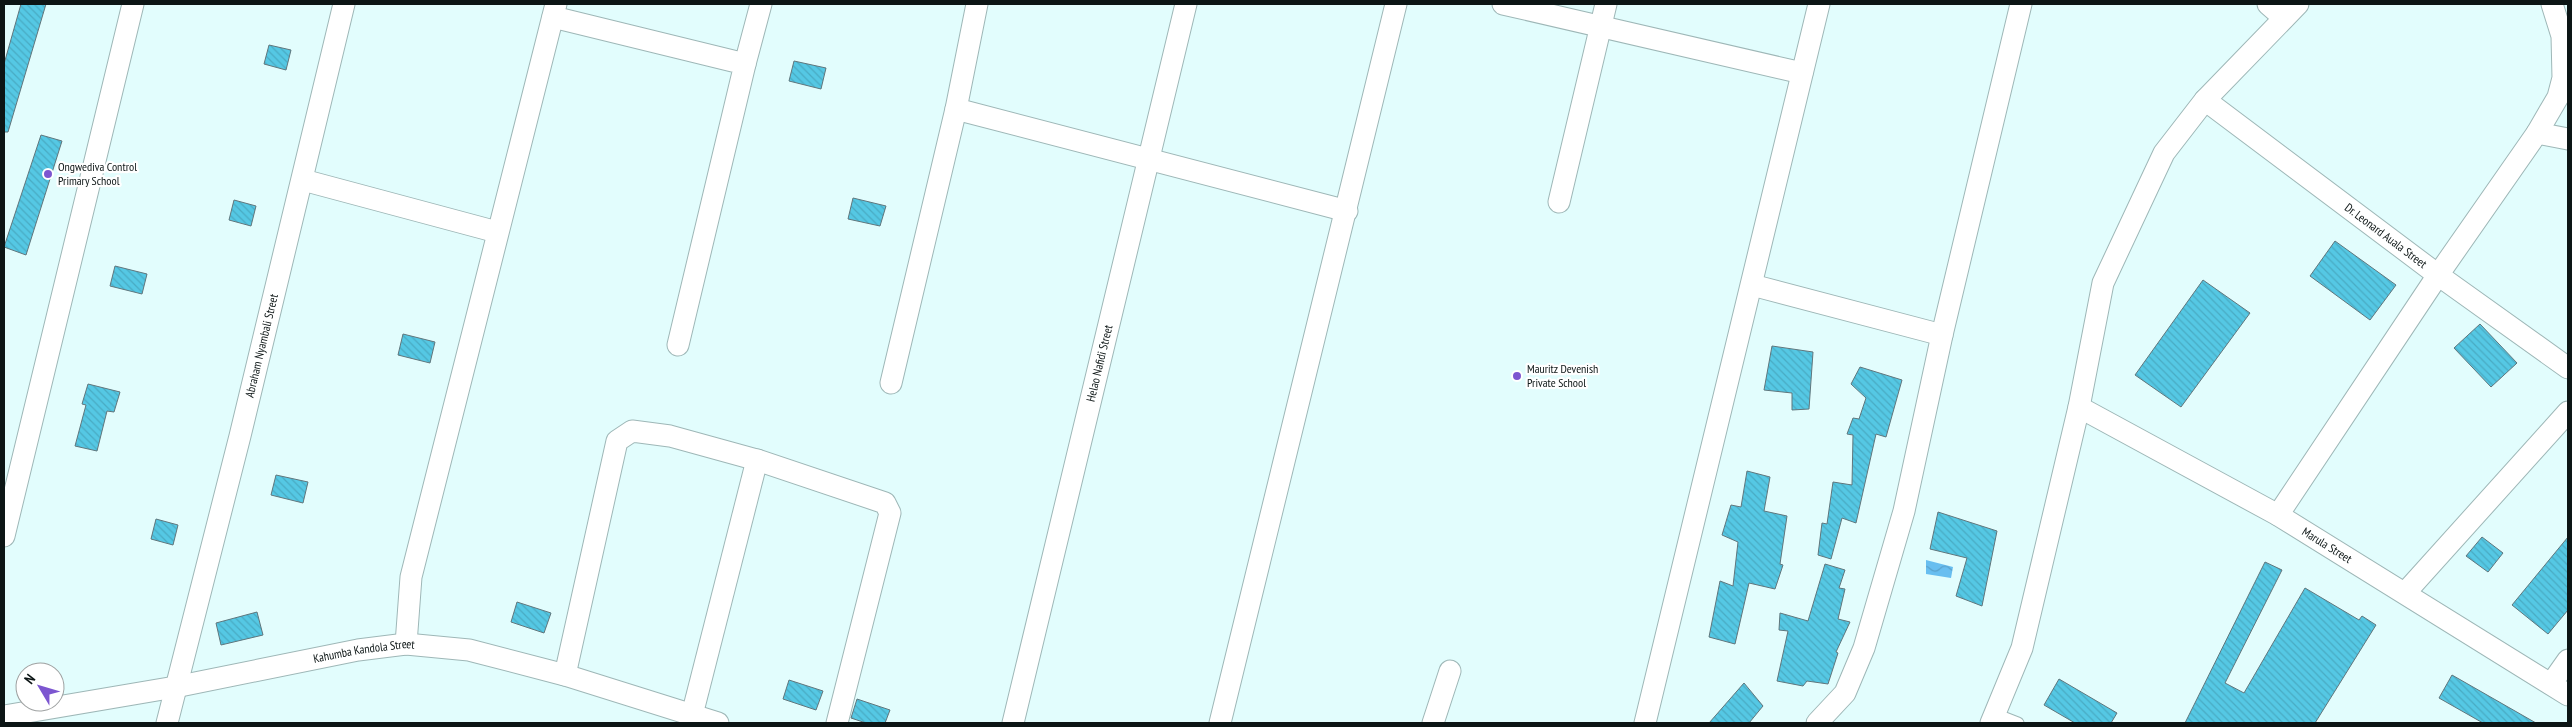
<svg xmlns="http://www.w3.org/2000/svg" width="2572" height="727" viewBox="0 0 2572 727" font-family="'PT Sans Narrow',sans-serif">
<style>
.water{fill:url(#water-waves)}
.building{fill:url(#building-back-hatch);stroke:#60767c}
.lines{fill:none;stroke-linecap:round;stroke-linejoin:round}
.service-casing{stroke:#9eb7b7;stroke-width:13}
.minor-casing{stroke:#9eb7b7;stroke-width:23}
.service{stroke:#fff;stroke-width:11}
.minor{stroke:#fff;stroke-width:21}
.poi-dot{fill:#7c56d0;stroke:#fff;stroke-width:2}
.labels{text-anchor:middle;stroke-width:4.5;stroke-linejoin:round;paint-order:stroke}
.poi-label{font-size:12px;fill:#0c1515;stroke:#fff;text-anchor:start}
.street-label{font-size:12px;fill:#0c1515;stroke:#fff}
</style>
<defs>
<pattern id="water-waves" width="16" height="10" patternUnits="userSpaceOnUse" patternTransform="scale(1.25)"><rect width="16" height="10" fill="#68bef0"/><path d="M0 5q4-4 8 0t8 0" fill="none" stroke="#59a2cd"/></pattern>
<pattern id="building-back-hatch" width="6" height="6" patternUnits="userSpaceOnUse" patternTransform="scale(1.25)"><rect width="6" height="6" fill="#55c8e4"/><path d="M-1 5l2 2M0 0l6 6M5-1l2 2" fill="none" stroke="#49abc3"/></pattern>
</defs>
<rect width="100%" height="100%" fill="#e2fdfd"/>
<!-- water -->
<path class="water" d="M 1926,560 L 1953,567 L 1951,578 L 1926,574 Z"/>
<!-- building -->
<path class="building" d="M 21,4 L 46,4 L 8,132 L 4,132 L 4,64 Z
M 269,45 L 291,50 L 286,70 L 264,64 Z
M 794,61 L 826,68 L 821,89 L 789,81 Z
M 41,135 L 62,141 L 26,255 L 4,247 Z
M 853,198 L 886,206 L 880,226 L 848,219 Z
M 234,200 L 256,206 L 251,226 L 229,220 Z
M 2335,241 L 2396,285 L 2370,320 L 2310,276 Z
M 115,266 L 147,274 L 142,294 L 110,286 Z
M 2203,280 L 2250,313 L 2181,407 L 2135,375 Z
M 2480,324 L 2517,363 L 2491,387 L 2454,348 Z
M 403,334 L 435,342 L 430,363 L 398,355 Z
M 1772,346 L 1813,352 L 1809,409 L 1792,410 L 1792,393 L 1764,390 Z
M 1860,367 L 1902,380 L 1886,437 L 1876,434 L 1856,523 L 1842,518 L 1831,559 L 1818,555 L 1822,523 L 1827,524 L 1833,482 L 1852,485 L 1853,435 L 1847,434 L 1853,418 L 1859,419 L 1866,398 L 1851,384 Z
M 88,384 L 120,392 L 114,412 L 107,411 L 97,451 L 75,446 L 86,405 L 82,404 Z
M 1747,471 L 1770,477 L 1764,511 L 1787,516 L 1780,564 L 1783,565 L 1775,589 L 1749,583 L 1735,644 L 1709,637 L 1720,581 L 1733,586 L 1738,542 L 1722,535 L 1731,505 L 1741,507 Z
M 276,475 L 308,482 L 303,503 L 271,495 Z
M 1938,512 L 1997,531 L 1982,606 L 1956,596 L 1967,558 L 1930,549 Z
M 156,519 L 178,525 L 173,545 L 151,539 Z
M 2482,537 L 2503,553 L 2488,572 L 2466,556 Z
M 2568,537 L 2568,610 L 2548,634 L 2512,605 Z
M 2265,562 L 2282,570 L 2225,683 L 2244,693 L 2305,588 L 2359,620 L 2362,616 L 2376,625 L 2315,723 L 2185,723 Z
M 1825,564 L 1845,570 L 1839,588 L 1845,589 L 1838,619 L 1850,622 L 1836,652 L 1838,653 L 1828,684 L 1807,681 L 1803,686 L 1777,681 L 1788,631 L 1779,630 L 1780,613 L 1808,621 Z
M 517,602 L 551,613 L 544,633 L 511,622 Z
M 257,612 L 263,635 L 221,645 L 216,623 Z
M 2452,675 L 2536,723 L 2483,723 L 2439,698 Z
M 2059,679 L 2117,713 L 2111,723 L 2075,723 L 2044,705 Z
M 789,680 L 823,691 L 816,710 L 783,699 Z
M 1744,683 L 1763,706 L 1749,723 L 1709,723 Z
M 857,699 L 890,710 L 885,723 L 866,723 L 851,718 Z"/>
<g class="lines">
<defs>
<path id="service" d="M 1995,714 L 2018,723"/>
<g id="minor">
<path d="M 1503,4 L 1802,73"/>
<path d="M 2268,4 L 2284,18"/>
<path d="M 553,17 L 745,64 L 678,345"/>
<path d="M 745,64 L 761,4"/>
<path id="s1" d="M 2205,100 L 2438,275 L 2568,368"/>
<path d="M 956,109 L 977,4"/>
<path d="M 2537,133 L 2568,139"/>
<path d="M 303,180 L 497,232"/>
<path d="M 1559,202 L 1606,4"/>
<path d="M 1752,285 L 1942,335"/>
<path d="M 891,383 L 956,109 L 1347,211"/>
<path id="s2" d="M 2079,407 L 2278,515 L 2568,695"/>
<path d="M 2278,515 L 2438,275 L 2537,133 L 2558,97 L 2563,78 L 2562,36 L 2552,4"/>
<path d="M 4,536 L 133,4"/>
<path d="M 2405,593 L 2568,412"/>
<path d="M 406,644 L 411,577 L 556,4"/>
<path d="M 565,675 L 617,441 L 632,431 L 670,436 L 757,460 L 885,503 L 890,513 L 837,723"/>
<path d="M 2551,684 L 2568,660"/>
<path d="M 692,715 L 757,460"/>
<path id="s3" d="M 4,716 L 175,687 L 358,650 L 406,644 L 469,650 L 565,675 L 718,723"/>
<path id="s4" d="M 167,723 L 240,436 L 344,4"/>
<path id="s5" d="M 1013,723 L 1186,4"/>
<path d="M 1220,723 L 1396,4"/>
<path d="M 1433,723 L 1450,671"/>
<path d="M 1645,723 L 1819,4"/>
<path d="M 1817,723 L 1845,693 L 1864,648 L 1904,511 L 1942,335 L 2021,4"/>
<path d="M 1991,723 L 2022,648 L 2079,407 L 2103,283 L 2164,153 L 2205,100 L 2298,4"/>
</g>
</defs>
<!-- service casing -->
<use href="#service" class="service-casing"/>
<!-- minor casing -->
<use href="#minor" class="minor-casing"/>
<!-- service -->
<use href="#service" class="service"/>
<!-- minor -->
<use href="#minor" class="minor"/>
</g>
<!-- markers -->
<g class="poi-dot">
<circle cx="48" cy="174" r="5"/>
<circle cx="1517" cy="376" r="5"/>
</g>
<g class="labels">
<!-- poi labels -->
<g class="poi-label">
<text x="58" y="171">Ongwediva Control<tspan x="58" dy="14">Primary School</tspan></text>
<text x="1527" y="373">Mauritz Devenish<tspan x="1527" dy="14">Private School</tspan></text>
</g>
<!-- street labels -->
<g class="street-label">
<text dy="4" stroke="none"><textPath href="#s1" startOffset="226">Dr. Leonard Auala Street</textPath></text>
<text dy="4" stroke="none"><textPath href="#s4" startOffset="389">Abraham Nyambali Street</textPath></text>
<text dy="4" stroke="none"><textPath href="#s5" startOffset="370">Helao Nafidi Street</textPath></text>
<text dy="4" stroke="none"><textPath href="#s2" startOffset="284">Marula Street</textPath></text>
<text dy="4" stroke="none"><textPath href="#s3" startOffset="366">Kahumba Kandola Street</textPath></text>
</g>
</g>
<!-- border -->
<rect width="2572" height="727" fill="none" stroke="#0c1515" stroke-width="10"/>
<!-- north arrow -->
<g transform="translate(40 687) rotate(308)"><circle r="24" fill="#ffffff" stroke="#9ea1a1"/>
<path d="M0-4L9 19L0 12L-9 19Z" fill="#7c56d0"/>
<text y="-8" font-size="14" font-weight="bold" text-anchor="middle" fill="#0c1515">N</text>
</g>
</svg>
